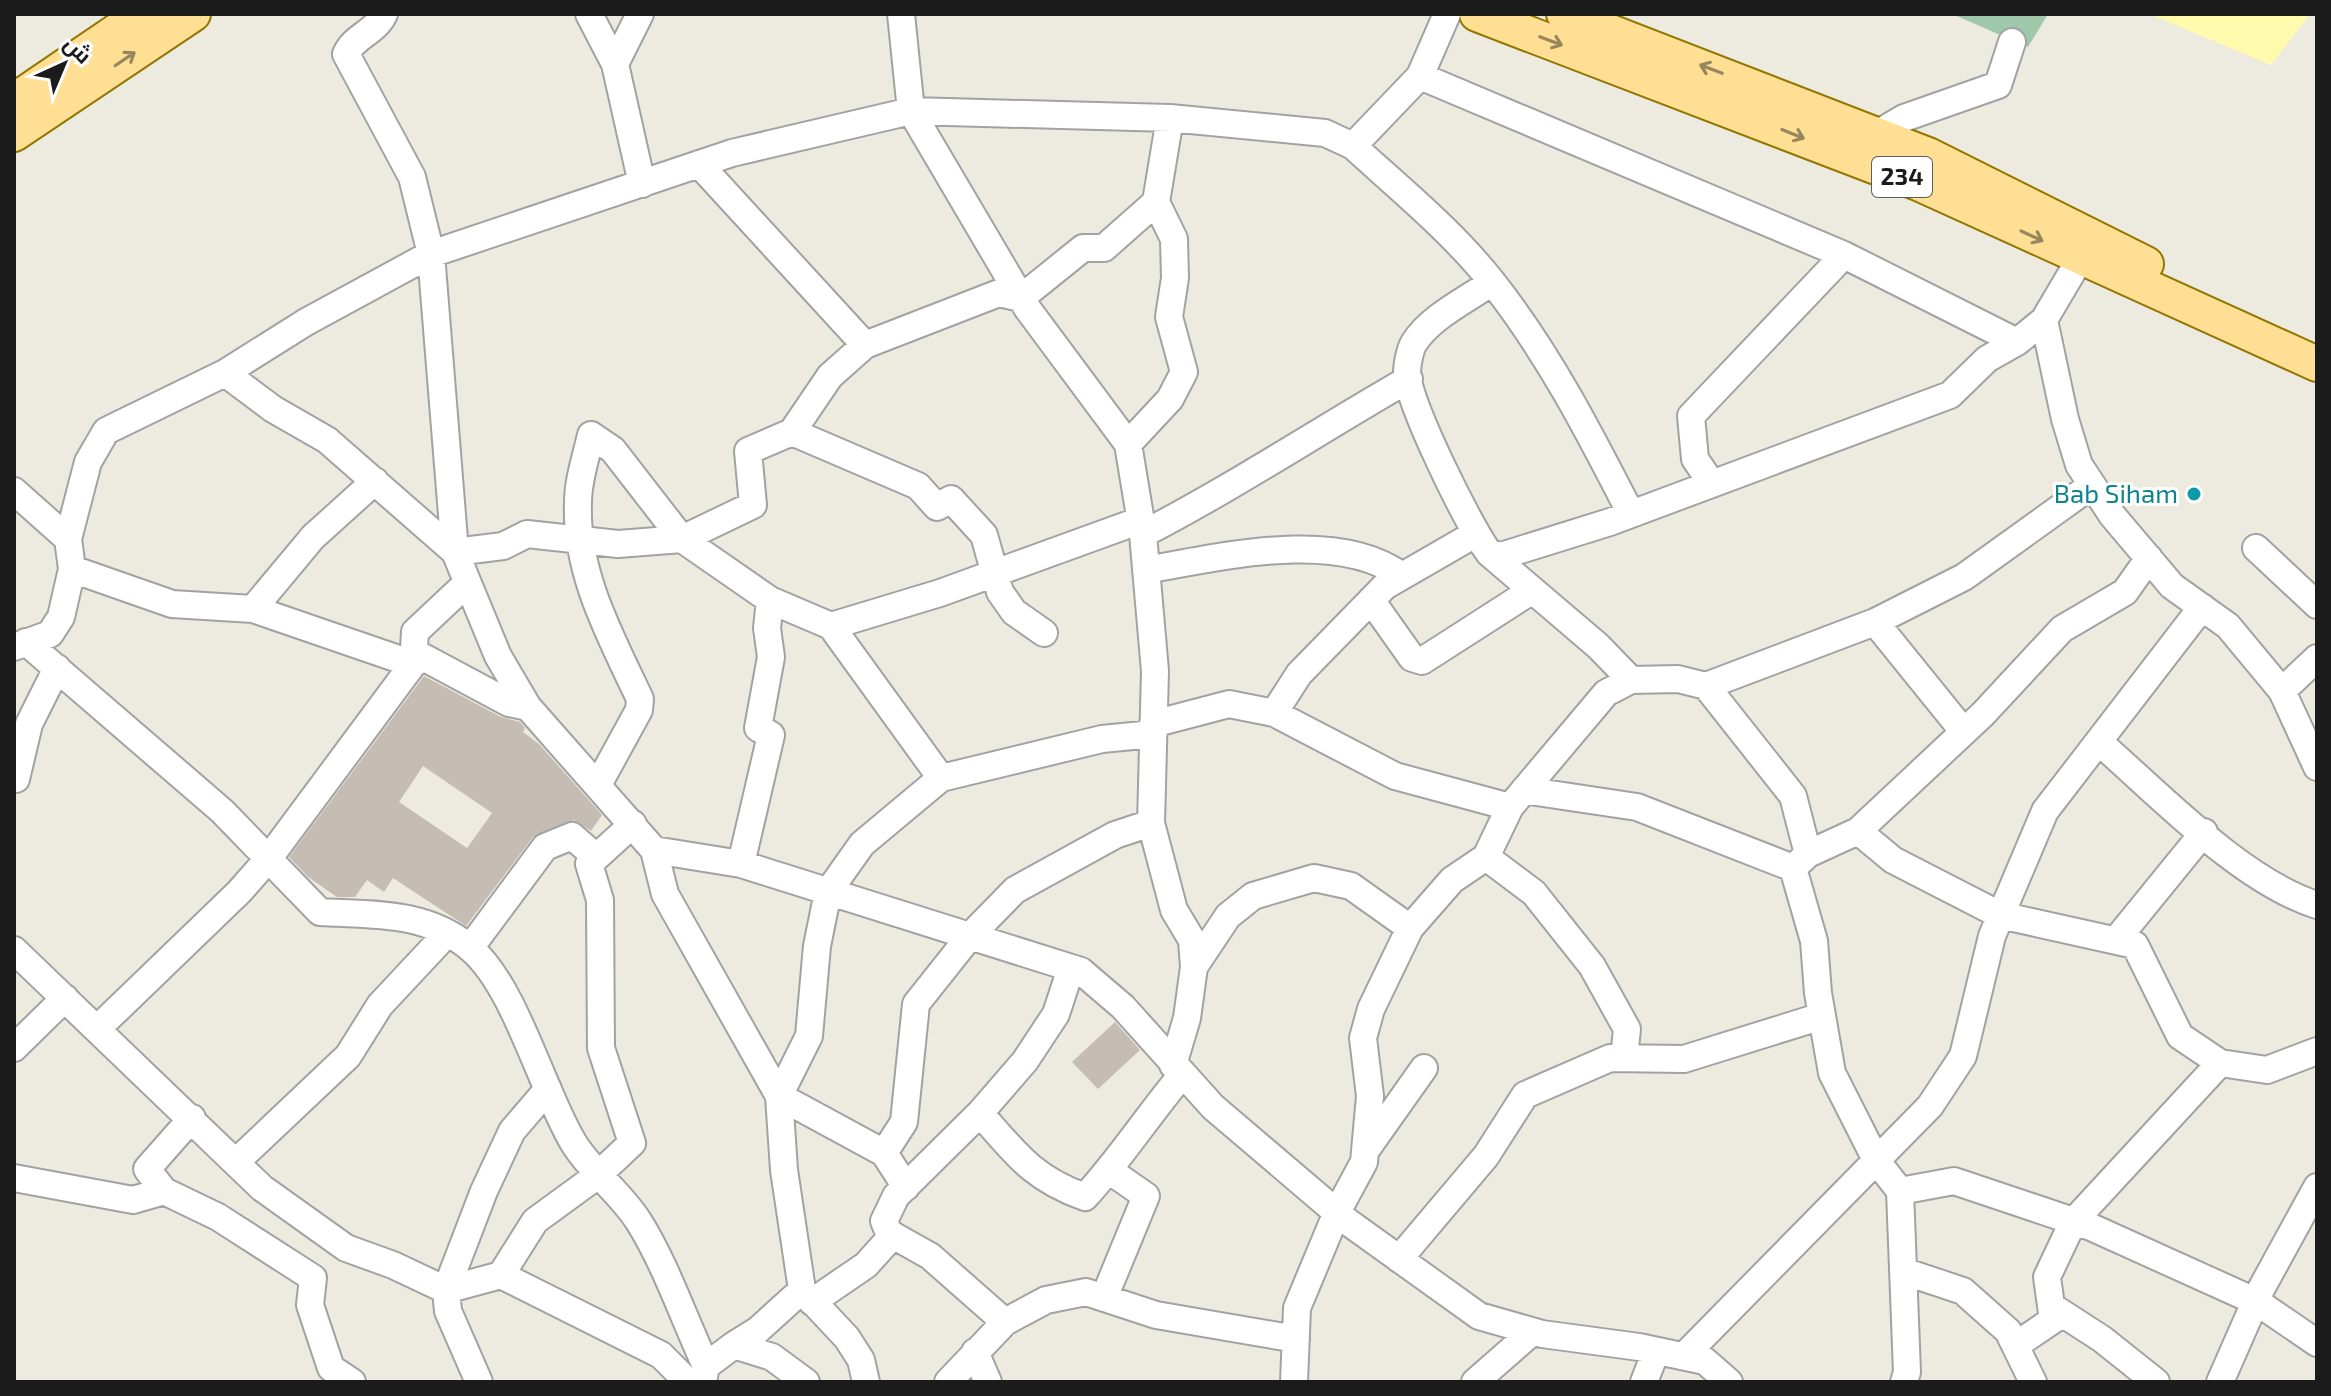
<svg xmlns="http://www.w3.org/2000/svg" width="2331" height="1396" viewBox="0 0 2331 1396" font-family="'Exo 2',Cairo,sans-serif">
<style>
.sand{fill:#fffaac}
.cemetery{fill:#9fc8ab}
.building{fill:#c5bdb3;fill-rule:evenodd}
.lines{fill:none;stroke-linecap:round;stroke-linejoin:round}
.minor-casing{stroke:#a2a2a2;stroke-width:30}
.major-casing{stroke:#927600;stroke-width:38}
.minor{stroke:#fff;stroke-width:26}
.major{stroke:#ffdf93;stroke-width:34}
.oneway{stroke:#98875d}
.culture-dot{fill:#0f9aa8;stroke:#fff;stroke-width:3}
.labels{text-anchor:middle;stroke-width:6;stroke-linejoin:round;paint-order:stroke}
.shield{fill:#fff;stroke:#5f5f5f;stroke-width:2}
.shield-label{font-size:24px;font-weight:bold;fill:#1b1b1b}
.culture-label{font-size:26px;fill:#0d838f;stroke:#fff;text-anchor:end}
</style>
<rect width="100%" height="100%" fill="#edebdf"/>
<!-- sand -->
<path class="sand" d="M 2149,14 L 2310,14 L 2271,65 Z"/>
<!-- cemetery -->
<path class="cemetery" d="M 1952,14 L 2048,14 L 2028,47 Z"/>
<!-- building -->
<path class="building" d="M 424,676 L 501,717 L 520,722 L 525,728 L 523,732 L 539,744 L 602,815 L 591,831 L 574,820 L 533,837 L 466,926 L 393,878 L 384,892 L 367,880 L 355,897 L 337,897 L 308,877 L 289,857 ZM 423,766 L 492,813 L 467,848 L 399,802 Z
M 1115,1022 L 1140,1050 L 1098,1089 L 1072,1062 Z"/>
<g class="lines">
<defs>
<path id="minor" d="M 384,14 C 375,33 355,35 346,54 L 412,177 L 431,254 L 455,552 L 503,546 L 527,534 L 618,544 L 682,539 L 753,505 L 748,451 L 792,432
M 589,14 L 615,64 L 642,184
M 901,14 L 911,111 L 1027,308 L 1128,444 L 1143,534 L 1155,671 L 1151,823 L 1174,910 L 1192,940 L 1194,967 L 1187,1018 L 1173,1065
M 615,64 L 640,14
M 1420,76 L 1844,255 L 2017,342
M 1877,134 L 1904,118 L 1998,85 L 2012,42
M 1353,146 C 1400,189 1453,232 1493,283 C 1549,354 1590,434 1631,514
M 699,164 L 865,345
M 1492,282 C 1468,299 1430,317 1414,343 C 1410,349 1407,365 1407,373 C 1409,405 1468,524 1489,553 L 1598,646 L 1631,680
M 2044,320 L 2065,419 L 2079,465 L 2112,515 L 2172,586 L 2228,626 L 2282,691 L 2317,767
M 225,373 L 273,409 L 327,440 L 455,552 L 498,656 L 528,707 L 654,850 L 665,894 L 779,1096 L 884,1153 L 906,1187
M 1128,444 L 1170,399 L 1184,372 L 1169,317 L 1175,278 L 1174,239 L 1156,202 L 1170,118
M 1712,484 L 1695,459 L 1691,416 L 1844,255
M 14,491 L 68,539
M 1143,534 C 1234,487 1320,430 1409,379
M 2256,548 L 2317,605
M 1489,553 L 1501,556 L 1610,522 L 1950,395 L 1987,359 L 2017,342 L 2044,320 L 2080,259
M 72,569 L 172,604 L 253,609 L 413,664
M 1146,570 C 1221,557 1338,528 1402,576
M 1371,600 L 1412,658 L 1422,661 L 1531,591
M 253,609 L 313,537 L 375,481
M 1875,622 L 1964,732
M 831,626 L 940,593 L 1141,520
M 1044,633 L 1014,612 L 1000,592 L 984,535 L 951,499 L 937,507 L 918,486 L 792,432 L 830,376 L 865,345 L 999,293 L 1021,298 L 1083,248 L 1104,248 L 1156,202
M 26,642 L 222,811 L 320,912 C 374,915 427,911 471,949 C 515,986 542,1090 573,1142 C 591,1172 621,1193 639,1222 C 665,1263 685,1321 706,1366
M 14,647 L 50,634 L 61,617 L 72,569 L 68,539 L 88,462 L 106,431 L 225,373 L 306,322 L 431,254 L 732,153 L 911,111 L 1170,118 L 1325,133 L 1353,146 L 1420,76 L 1447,14
M 413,664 L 415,632 L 466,584
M 1706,686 L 1793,796 L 1808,854
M 2282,691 L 2317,658
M 1274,713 L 1299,674 L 1385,586 L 1475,534
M 1153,724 L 1229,704 L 1274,713 L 1395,776 L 1510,807
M 2099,742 C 2160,795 2241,881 2317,905
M 16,779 L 29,724 L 57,668
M 599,783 L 639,710 L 640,699 C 611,637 575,573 578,502 C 578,480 586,457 591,435 L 613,450 L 682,539 L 770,600 L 831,626 L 941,778
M 1524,790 L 1637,807 L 1793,868
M 1858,831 L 1893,860 L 2000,915 L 2135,945 L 2180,1036 L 2220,1063 L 2267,1070 L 2317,1051
M 654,850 L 741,864 L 1081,971 L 1123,1007 L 1213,1107 L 1348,1222 L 1479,1316 L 1542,1334 L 1639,1347 L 1705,1361 L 1729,1382
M 1486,857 L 1534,893 L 1592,966 L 1627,1029 L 1624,1058
M 741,864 L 771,735 L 758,728 L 771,657 L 767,628 L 770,600
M 2117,939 L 2204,832
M 470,948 L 545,847 L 572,836 L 596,857
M 14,950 L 262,1188 L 346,1248 L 393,1265 L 446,1290 L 484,1191 L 512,1131 L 548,1089
M 1194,967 L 1228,916 L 1253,896 L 1314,878 L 1351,886 L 1410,928
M 97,1029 L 239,892 L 269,858 L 413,664 L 423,657 L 509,703 L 528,707
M 14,1048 L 65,998
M 980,1113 C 1015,1153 1033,1179 1085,1197 C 1121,1158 1148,1115 1182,1075
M 192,1118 L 147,1169 L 164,1191 L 218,1217 L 313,1278 L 310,1305 L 331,1368 L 352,1382
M 1366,1150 L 1424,1068
M 884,1153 L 904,1122 L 916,1004 L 970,936 L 1015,890 L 1115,835 L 1151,823
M 236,1162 L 348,1056 L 380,1005 L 438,943 L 441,930
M 14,1178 L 133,1200 L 164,1191
M 1900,1191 L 1954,1181 L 2091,1227 L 2257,1302 L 2317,1343
M 1399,1259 L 1486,1156 L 1525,1095 L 1610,1058 L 1684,1059 L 1822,1016
M 1903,1271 L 1963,1291 L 2008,1331 L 2033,1382
M 501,1275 L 661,1355 L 688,1382
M 1104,1298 L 1146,1196 L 1110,1171
M 812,1302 L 866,1265 L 893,1235
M 2051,1306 L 2102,1339 L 2156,1382
M 1005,1322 L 930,1256 L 889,1233 L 884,1221 L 896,1196 L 980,1113 L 1025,1061 L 1056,1014 L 1071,968
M 734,1345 L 758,1330 L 802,1290
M 2016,1345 L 2053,1320 L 2047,1277 L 2073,1222 L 2220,1063
M 975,1352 L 988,1382
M 1684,1356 L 1930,1106 L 1963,1056 L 1992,936 L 2045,811 L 2202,607
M 479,1382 L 448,1311 L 446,1290 L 501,1275 L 535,1221 L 598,1175 L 632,1143 L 601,1048 L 600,900 L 589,864 L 633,824
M 703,1382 L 706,1366 L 734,1345 L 772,1357 L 806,1382
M 866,1382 L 861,1360 L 847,1338 L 802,1290 L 784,1170 L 779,1096 L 809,1036 L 817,946 L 828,892 L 862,844 L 941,778 L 1102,739 L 1153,734
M 948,1382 L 1005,1322 L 1046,1300 L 1086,1292 L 1156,1315 L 1296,1339
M 1294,1382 L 1297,1308 L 1337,1212 L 1364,1162 L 1370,1096 L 1363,1038 L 1371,1009 L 1410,928 L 1452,880 L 1486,857 L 1510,807 L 1606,693 L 1631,680 L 1678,679 L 1706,686 L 1875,622 L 1964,577 L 2092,485
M 1475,1382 L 1532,1332
M 1644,1382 L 1656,1351
M 1904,1382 L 1907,1372 L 1900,1191 L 1876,1160 L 1832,1073 L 1818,993 L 1814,941 L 1793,868 L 1808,854 L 1858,831 L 1983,714 L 2062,629 L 2125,592 L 2149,558
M 2220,1382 L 2260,1291 L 2317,1187"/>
<path id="major" d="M 1477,14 L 1918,183 L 2317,364
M 1564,14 L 1928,155 L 2146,264
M 14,101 L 142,14
M 14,134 L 193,14"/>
</defs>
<!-- minor casing -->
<use href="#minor" class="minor-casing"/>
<!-- major casing -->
<use href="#major" class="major-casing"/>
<!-- minor -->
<use href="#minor" class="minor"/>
<!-- major -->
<use href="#major" class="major"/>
</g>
<!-- one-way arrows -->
<defs><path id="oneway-shaft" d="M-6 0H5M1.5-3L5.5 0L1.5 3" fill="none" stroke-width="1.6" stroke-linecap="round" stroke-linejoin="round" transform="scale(2)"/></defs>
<g class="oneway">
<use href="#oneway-shaft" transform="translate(1551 41) rotate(21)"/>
<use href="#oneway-shaft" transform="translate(125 59) rotate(-34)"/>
<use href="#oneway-shaft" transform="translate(1711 69) rotate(-159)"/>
<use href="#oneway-shaft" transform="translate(1793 134) rotate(22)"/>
<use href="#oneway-shaft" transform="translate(2032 236) rotate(25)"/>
</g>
<!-- markers -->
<circle class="culture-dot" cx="2194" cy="494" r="8"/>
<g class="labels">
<!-- shield labels -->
<rect class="shield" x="1872" y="157" width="60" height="40" rx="6"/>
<g class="shield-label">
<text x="1902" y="185">234</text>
</g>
<!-- culture labels -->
<g class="culture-label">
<text x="2178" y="503">Bab Siham</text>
</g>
</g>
<!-- border -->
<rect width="2331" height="1396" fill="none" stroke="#1b1b1b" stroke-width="32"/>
<!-- north arrow -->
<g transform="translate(64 64) rotate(44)" stroke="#ffffff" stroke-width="6" paint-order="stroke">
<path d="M0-6L14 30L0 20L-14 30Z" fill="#1b1b1b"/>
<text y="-12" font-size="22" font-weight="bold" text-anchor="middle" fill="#1b1b1b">ش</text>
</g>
</svg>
